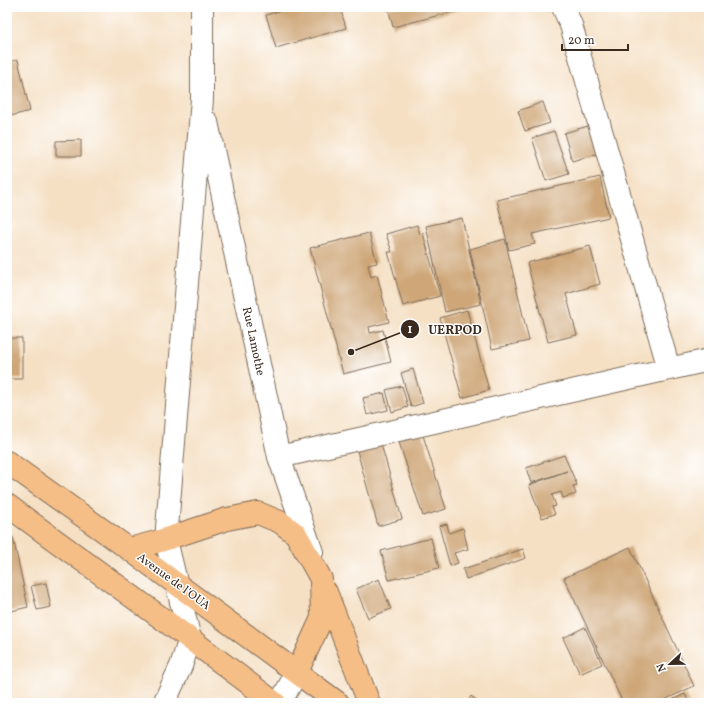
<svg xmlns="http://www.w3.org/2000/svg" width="716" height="710" viewBox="0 0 716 710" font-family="Vollkorn,serif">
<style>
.building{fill:#cea677}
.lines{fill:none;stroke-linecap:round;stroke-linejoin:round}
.minor-casing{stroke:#7c6a58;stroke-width:24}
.major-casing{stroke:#7c6a58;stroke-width:24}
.minor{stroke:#fff;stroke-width:22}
.major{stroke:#f6be87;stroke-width:22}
.labels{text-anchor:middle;stroke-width:3;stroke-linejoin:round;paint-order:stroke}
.street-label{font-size:12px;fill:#3b2a1e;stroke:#fff}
.leader{fill:none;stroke:#3b2a1e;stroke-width:1.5}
.callout-dot{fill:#3b2a1e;stroke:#fff;stroke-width:1.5}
.mark-label{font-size:12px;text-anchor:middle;font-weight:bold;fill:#fff}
.callout-label{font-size:13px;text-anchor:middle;font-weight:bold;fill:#3b2a1e;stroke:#fff;stroke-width:3;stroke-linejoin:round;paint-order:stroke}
</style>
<rect width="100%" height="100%" fill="#fff"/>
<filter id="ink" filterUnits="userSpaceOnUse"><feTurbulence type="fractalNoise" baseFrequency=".025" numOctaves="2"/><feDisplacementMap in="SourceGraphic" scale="8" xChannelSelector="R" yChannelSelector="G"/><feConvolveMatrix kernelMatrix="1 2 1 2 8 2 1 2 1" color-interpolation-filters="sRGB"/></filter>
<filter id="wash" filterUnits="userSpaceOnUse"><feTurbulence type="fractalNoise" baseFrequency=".012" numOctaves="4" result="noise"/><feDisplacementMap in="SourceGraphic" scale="16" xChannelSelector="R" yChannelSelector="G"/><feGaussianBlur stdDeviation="0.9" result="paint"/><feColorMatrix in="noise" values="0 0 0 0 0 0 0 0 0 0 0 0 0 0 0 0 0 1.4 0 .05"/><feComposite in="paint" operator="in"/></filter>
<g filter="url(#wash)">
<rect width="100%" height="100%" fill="#f5e0c4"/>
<g id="blocks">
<!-- building -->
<path class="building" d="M 294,7 L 340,7 L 346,28 L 276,48 L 266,15 Z
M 388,7 L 467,7 L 467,8 L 393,27 Z
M 18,60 L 30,111 L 7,117 L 7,62 Z
M 543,102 L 550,123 L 525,131 L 518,111 Z
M 595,124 L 603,152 L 572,161 L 564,133 Z
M 554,131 L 569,174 L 546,181 L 532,138 Z
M 81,140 L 81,156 L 56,156 L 56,141 Z
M 600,177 L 609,217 L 532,234 L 535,244 L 509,250 L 497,200 Z
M 462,218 L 481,304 L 445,312 L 426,226 Z
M 417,225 L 420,234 L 423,233 L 440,296 L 403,306 L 388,252 L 392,252 L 386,234 Z
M 369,233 L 377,263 L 368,265 L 371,277 L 377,275 L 389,322 L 369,327 L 370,333 L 383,330 L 391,362 L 343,374 L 310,248 Z
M 505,239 L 529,341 L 492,349 L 470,249 Z
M 590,246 L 600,284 L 566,294 L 577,335 L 548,342 L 527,263 Z
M 467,310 L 489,390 L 462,398 L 440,318 Z
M 7,338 L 22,338 L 22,379 L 7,379 Z
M 413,369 L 423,403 L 411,407 L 401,373 Z
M 402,386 L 408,407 L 392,412 L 386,390 Z
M 384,393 L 388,410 L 367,415 L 363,398 Z
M 421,429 L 446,509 L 423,516 L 397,436 Z
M 380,440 L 402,519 L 378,526 L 356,447 Z
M 564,455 L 577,485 L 573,486 L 576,494 L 563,498 L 561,492 L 552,495 L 556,506 L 552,507 L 555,514 L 542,518 L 529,485 L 567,471 L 531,483 L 526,468 Z
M 447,524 L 449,533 L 463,528 L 468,549 L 454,553 L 458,563 L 450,566 L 439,526 Z
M 7,535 L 13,537 L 28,607 L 7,612 Z
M 431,538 L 439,568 L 389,580 L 381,551 Z
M 630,547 L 694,686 L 658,703 L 623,703 L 564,578 Z
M 523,549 L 526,558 L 466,579 L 463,569 Z
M 379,579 L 391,609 L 368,618 L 356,589 Z
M 46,583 L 51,607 L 37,610 L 31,586 Z
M 585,627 L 602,664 L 580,674 L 563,638 Z
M 685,694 L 689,703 L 665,703 Z
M 471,696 L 480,703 L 467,703 Z"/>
</g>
</g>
<g filter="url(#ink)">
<use href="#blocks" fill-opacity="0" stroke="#7c6a58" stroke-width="1"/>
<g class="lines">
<defs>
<path id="minor" d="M 563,7 L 571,25 L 669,369
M 207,122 L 279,457 L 312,552
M 279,457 L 709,360
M 164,703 L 181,666 L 190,639 L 166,540 L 202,99 L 202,7
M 280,703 L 297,672"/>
<path id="major" d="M 7,462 L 129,549 L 338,703
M 7,505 L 190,639 L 275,703
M 129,549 L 160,541 L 227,519 L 258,513 L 280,522 L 296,534 L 321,579 L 322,618 L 297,672
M 326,592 L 369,703"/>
</defs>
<!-- minor casing -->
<use href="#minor" class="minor-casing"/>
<!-- major casing -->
<use href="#major" class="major-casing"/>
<!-- minor -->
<use href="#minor" class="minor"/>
<!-- major -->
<use href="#major" class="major"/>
</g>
</g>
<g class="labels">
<!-- street labels -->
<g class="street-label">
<text transform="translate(254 341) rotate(78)" y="4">Rue Lamothe</text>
<text transform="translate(174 581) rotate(36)" y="4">Avenue de l'OUA</text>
</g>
</g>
<!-- callouts -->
<path class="leader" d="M351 352L410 329"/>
<g class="callout-dot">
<circle cx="351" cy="352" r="4"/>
<circle cx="410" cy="329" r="10"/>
</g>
<g class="mark-label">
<text x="410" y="333">1</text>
</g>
<g class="callout-label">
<text x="455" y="334">UERPOD</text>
</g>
<!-- margin -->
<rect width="716" height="710" fill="none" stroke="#fff" stroke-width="24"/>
<!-- north arrow -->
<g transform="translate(670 664) rotate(248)" stroke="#ffffff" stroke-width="3" paint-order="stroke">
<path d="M0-3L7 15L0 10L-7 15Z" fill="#3b2a1e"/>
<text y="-6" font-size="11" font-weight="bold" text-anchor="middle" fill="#3b2a1e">N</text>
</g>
<!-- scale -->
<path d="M562 44v6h66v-6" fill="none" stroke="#3b2a1e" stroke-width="2"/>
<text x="568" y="44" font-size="12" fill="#3b2a1e" stroke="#ffffff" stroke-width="3" paint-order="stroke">20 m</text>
</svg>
